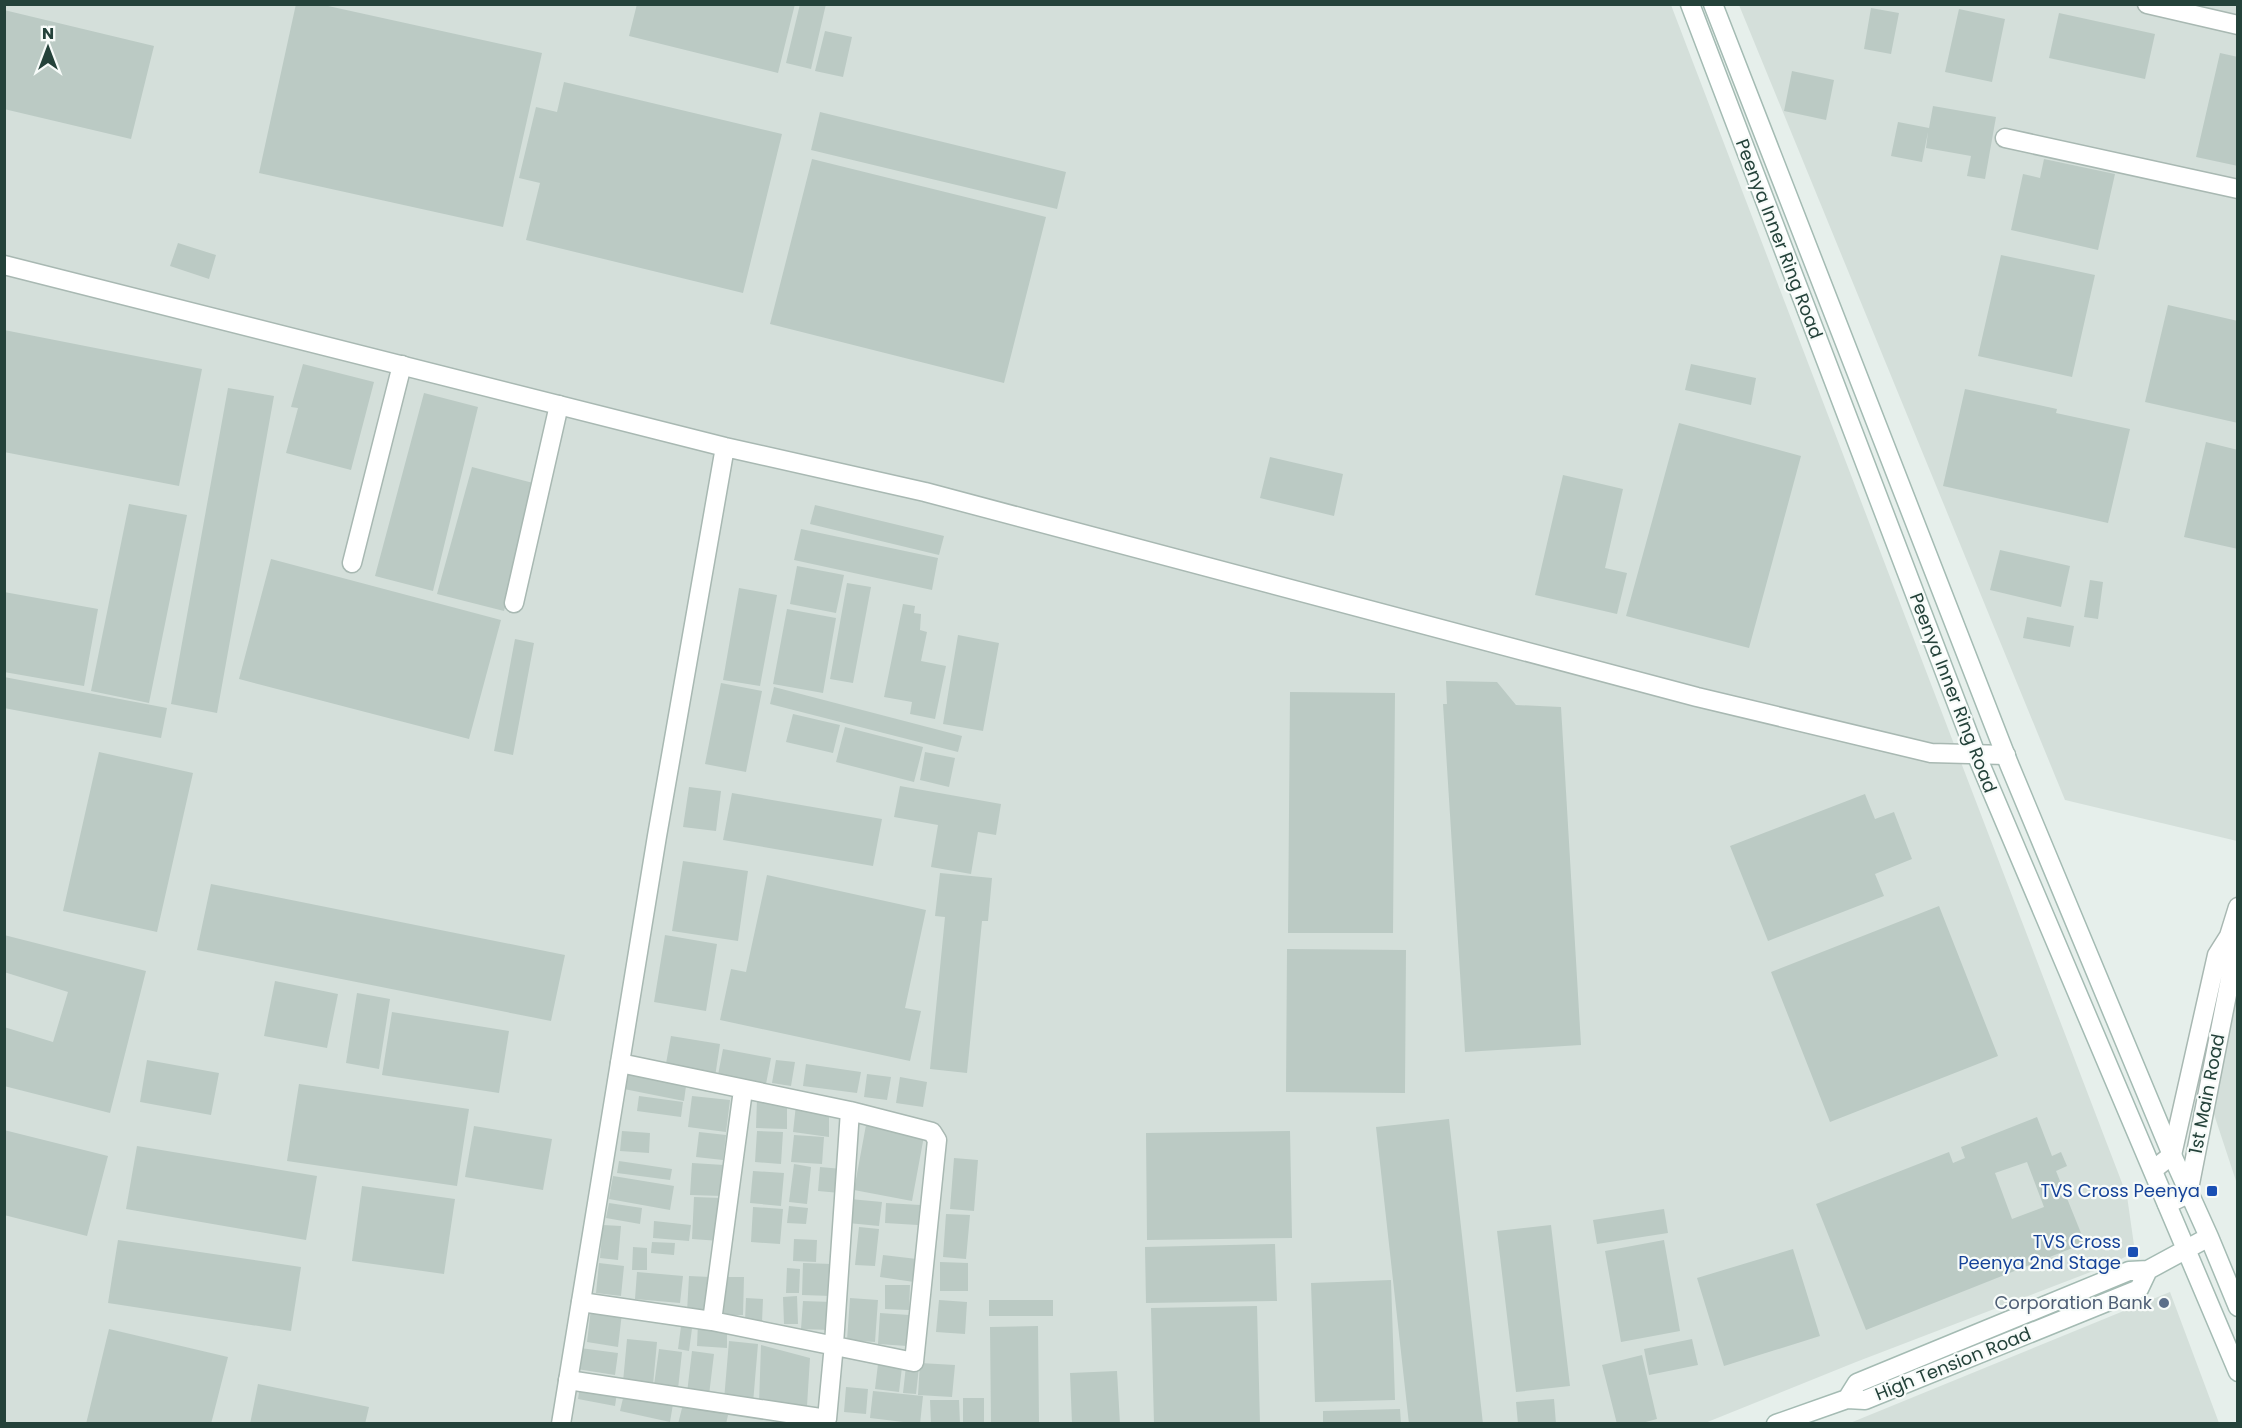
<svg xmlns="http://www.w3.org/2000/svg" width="2242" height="1428" viewBox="0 0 2242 1428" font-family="Poppins,sans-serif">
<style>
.built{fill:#d4dfda}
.building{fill:#bbcac4;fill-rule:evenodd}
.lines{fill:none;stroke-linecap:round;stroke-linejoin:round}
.minor-casing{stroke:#a8b8b2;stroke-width:21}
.tertiary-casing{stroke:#a8b8b2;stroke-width:21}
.secondary-casing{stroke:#a4bbb3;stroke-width:21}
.minor{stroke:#fff;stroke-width:18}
.tertiary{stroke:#fff;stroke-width:18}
.secondary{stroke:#fff;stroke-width:18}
.transit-dot{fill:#1a4fb4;stroke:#f7fbf9;stroke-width:2}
.service-dot{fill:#5c6f8a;stroke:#f7fbf9;stroke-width:2}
.labels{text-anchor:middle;stroke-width:4.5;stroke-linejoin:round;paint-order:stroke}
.street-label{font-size:18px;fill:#24423a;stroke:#f7fbf9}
.transit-label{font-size:18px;fill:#164399;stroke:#f7fbf9;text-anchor:end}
.service-label{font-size:18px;fill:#4e5e75;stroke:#f7fbf9;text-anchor:end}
</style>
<rect width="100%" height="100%" fill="#e6efeb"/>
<!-- built -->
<path class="built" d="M 5,5 L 1671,5 L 2127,1196 L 2135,1252 L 2109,1265 L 1856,1362 L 1705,1423 L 5,1424 Z
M 1739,5 L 2237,5 L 2237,841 L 2065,800 Z
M 2237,916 L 2237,1184 L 2207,1093 Z
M 2170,1292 L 2219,1423 L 1850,1423 Z"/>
<!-- building -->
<path class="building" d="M 296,4 L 319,4 L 542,53 L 503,227 L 259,173 Z
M 637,4 L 795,4 L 778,73 L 629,36 Z
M 800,4 L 826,4 L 811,69 L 786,63 Z
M 1871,8 L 1899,13 L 1891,54 L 1864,49 Z
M 1959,9 L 2005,19 L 1992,82 L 1945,72 Z
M 4,10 L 154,46 L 131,139 L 4,109 Z
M 2059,13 L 2155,34 L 2145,79 L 2049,58 Z
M 825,31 L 852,37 L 843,77 L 815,71 Z
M 2220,53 L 2238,57 L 2238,166 L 2196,157 Z
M 1792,71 L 1834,80 L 1826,120 L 1784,111 Z
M 564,82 L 782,134 L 743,293 L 526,240 L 540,183 L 519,178 L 536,107 L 557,112 Z
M 1933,106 L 1996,117 L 1985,179 L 1967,176 L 1971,156 L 1926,148 L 1928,132 L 1922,162 L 1891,156 L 1898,122 L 1929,128 Z
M 820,112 L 1066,172 L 1057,209 L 811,150 Z
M 812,159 L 1046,217 L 1004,383 L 770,324 Z
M 2044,159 L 2115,174 L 2098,250 L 2011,230 L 2023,174 L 2040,178 Z
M 178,243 L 216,255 L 209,279 L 170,266 Z
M 2001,255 L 2095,275 L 2072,377 L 1978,356 Z
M 2168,305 L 2238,321 L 2238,423 L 2145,402 Z
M 4,330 L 202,369 L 179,486 L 4,452 Z
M 303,364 L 374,382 L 351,470 L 286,453 L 298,408 L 291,407 Z
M 1691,364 L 1756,378 L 1751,405 L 1685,390 Z
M 228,388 L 274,396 L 217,713 L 171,704 Z
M 1965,389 L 2057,409 L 2056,413 L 2130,429 L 2108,523 L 1943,486 Z
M 424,393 L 478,407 L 433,591 L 375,576 Z
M 1679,423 L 1801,456 L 1749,648 L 1626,616 Z
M 2206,442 L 2238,450 L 2238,549 L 2184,537 Z
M 1270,457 L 1343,474 L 1334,516 L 1260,498 Z
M 472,467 L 537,484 L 504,611 L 437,594 Z
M 1563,475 L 1623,489 L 1605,568 L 1627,573 L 1617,614 L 1535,595 Z
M 129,504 L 187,515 L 149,703 L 91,691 Z
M 815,505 L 944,536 L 939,555 L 810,524 Z
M 801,529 L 938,558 L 932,590 L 794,560 Z
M 2000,550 L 2070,566 L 2061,607 L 1990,590 Z
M 271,559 L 501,620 L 469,739 L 239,679 Z
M 797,566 L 844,575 L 836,613 L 790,604 Z
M 2090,580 L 2103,582 L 2098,619 L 2084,617 Z
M 847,583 L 871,587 L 853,683 L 830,679 Z
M 739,588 L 777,595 L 760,686 L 723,680 Z
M 4,592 L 98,609 L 84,686 L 4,672 Z
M 903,604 L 915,606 L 914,613 L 921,614 L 920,630 L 927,632 L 921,661 L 946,666 L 935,719 L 910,714 L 912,702 L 884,697 Z
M 787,609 L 836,618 L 823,693 L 773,684 Z
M 2027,617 L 2074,626 L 2070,647 L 2023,638 Z
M 958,635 L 999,643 L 983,731 L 943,724 Z
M 515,639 L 534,643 L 513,755 L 494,751 Z
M 4,677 L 167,708 L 161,738 L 4,708 Z
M 1446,681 L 1497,682 L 1516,705 L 1561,707 L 1581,1045 L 1465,1052 L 1443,704 L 1447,704 Z
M 721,683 L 762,691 L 746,772 L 705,764 Z
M 774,687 L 962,736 L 958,752 L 770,704 Z
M 1290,692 L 1395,693 L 1393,933 L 1288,933 Z
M 793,714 L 840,725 L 833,753 L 786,742 Z
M 845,727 L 923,747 L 914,782 L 836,762 Z
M 99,752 L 193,773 L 157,932 L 63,911 Z
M 925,752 L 955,758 L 949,787 L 920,780 Z
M 900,786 L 1001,804 L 996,835 L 978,832 L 971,874 L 931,867 L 938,825 L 894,817 Z
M 689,787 L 721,791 L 716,831 L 683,827 Z
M 732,793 L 882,819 L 873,866 L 723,840 Z
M 1865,794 L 1875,819 L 1894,812 L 1912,859 L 1875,874 L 1884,896 L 1768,941 L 1730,846 Z
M 683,861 L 748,871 L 738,941 L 672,931 Z
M 940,873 L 992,878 L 988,921 L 982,921 L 967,1073 L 930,1069 L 945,917 L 935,916 Z
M 767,875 L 926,910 L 905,1008 L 921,1011 L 910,1061 L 720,1020 L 731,969 L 746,972 Z
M 211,884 L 565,955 L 551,1021 L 197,950 Z
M 1939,906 L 1998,1056 L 1830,1122 L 1771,972 Z
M 4,935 L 146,971 L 110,1113 L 4,1086 L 4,1027 L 53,1042 L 68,992 L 4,972 Z
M 665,935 L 717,944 L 706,1011 L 654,1002 Z
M 1287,949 L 1406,950 L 1405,1093 L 1286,1092 Z
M 275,981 L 338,994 L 327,1048 L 264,1036 Z
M 357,993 L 390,999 L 379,1069 L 346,1063 Z
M 392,1012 L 509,1031 L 499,1093 L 382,1075 Z
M 671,1036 L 720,1044 L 715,1077 L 665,1069 Z
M 723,1049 L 771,1058 L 766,1084 L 718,1075 Z
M 147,1060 L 219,1073 L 211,1115 L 140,1102 Z
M 776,1060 L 795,1062 L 791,1086 L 772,1083 Z
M 806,1064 L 861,1072 L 857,1093 L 803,1086 Z
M 628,1071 L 686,1086 L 684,1101 L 624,1089 Z
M 867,1074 L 891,1077 L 887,1100 L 864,1097 Z
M 900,1077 L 927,1082 L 923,1107 L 896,1103 Z
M 299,1084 L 469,1109 L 457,1186 L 287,1161 Z
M 639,1096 L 683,1102 L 681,1117 L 637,1111 Z
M 692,1096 L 730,1100 L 726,1132 L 688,1127 Z
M 757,1099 L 787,1102 L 787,1129 L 756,1128 Z
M 796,1105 L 829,1112 L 829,1137 L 793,1132 Z
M 2037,1117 L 2052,1156 L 2061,1152 L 2067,1166 L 2056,1171 L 2085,1243 L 1866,1330 L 1816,1204 L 1949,1152 L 1953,1163 L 1965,1158 L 1961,1147 ZM 2027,1162 L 2044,1207 L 2012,1219 L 1995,1173 Z
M 1449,1119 L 1483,1424 L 1409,1424 L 1376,1127 Z
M 866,1125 L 924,1136 L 912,1201 L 854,1190 Z
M 474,1126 L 552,1139 L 543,1190 L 465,1177 Z
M 4,1130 L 108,1156 L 87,1236 L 4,1215 Z
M 622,1131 L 650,1133 L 649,1153 L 620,1151 Z
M 757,1131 L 783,1132 L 781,1164 L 755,1162 Z
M 1290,1131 L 1292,1238 L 1147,1240 L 1146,1133 Z
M 699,1132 L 726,1135 L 723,1160 L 696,1157 Z
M 794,1135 L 824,1137 L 822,1164 L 791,1162 Z
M 137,1146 L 317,1176 L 306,1240 L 126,1209 Z
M 954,1158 L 978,1160 L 974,1211 L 950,1209 Z
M 619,1161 L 672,1169 L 670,1180 L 617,1173 Z
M 692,1163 L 724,1165 L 722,1196 L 690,1195 Z
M 794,1164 L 811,1167 L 807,1204 L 789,1202 Z
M 820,1167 L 842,1169 L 840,1193 L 818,1191 Z
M 753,1171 L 784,1173 L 781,1206 L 750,1203 Z
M 613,1176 L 674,1186 L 670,1210 L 609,1199 Z
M 362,1186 L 455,1199 L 444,1274 L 352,1261 Z
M 694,1197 L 722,1198 L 720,1241 L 692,1239 Z
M 850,1199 L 882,1202 L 879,1226 L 848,1223 Z
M 609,1203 L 642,1208 L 640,1224 L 606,1218 Z
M 886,1203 L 920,1205 L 918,1225 L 885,1223 Z
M 789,1206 L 808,1208 L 806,1224 L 787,1223 Z
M 753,1207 L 783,1209 L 780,1244 L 751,1242 Z
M 1664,1209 L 1668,1233 L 1597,1244 L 1593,1220 Z
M 946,1214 L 970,1215 L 966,1259 L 943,1257 Z
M 654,1221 L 691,1225 L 689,1241 L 653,1238 Z
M 603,1225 L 621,1226 L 618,1260 L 600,1258 Z
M 1551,1225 L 1570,1386 L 1516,1392 L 1497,1231 Z
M 859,1227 L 879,1229 L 875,1266 L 855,1265 Z
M 794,1239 L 817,1240 L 816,1262 L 793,1261 Z
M 118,1240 L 301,1267 L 291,1331 L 108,1303 Z
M 1664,1240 L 1680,1331 L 1621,1342 L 1605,1251 Z
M 652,1242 L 675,1243 L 674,1255 L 651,1253 Z
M 1275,1244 L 1277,1301 L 1146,1303 L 1145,1247 Z
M 633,1247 L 647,1248 L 647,1270 L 632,1270 Z
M 1793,1249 L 1820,1336 L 1724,1366 L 1697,1278 Z
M 883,1255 L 917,1259 L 914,1282 L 880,1277 Z
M 940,1262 L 968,1263 L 968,1291 L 940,1291 Z
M 599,1263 L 624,1266 L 621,1296 L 596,1293 Z
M 803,1263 L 832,1264 L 832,1296 L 802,1295 Z
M 787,1268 L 800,1269 L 799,1293 L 786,1293 Z
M 637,1272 L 683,1276 L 680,1303 L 635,1299 Z
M 689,1276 L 710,1277 L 708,1313 L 687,1312 Z
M 721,1277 L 744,1277 L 743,1315 L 720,1315 Z
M 1391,1280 L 1395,1400 L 1315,1402 L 1311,1283 Z
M 885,1285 L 910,1285 L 909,1310 L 885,1309 Z
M 797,1296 L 798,1324 L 784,1324 L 783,1297 Z
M 746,1298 L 763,1299 L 762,1322 L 745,1321 Z
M 850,1298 L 878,1300 L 875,1342 L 847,1340 Z
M 939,1300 L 967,1302 L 965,1334 L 936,1332 Z
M 989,1300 L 1053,1300 L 1053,1316 L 989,1316 Z
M 803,1301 L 832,1302 L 831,1330 L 801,1329 Z
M 1257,1306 L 1260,1424 L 1154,1424 L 1151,1308 Z
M 591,1309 L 622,1313 L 618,1347 L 587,1342 Z
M 880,1313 L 909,1315 L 907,1346 L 878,1344 Z
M 682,1319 L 693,1321 L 689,1351 L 678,1349 Z
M 698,1323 L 727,1327 L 727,1348 L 697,1346 Z
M 1038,1326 L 1039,1424 L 991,1424 L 990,1327 Z
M 109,1329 L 228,1357 L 211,1424 L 86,1424 Z
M 627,1339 L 657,1342 L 653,1385 L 623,1382 Z
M 1692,1339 L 1698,1365 L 1649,1375 L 1644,1349 Z
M 729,1341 L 758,1344 L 753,1403 L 724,1400 Z
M 761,1345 L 810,1358 L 807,1406 L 759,1404 Z
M 580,1348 L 618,1353 L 615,1375 L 577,1369 Z
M 659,1349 L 682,1352 L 678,1389 L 654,1385 Z
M 692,1351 L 714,1354 L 709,1395 L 687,1393 Z
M 1642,1355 L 1657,1419 L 1638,1424 L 1617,1424 L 1602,1365 Z
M 920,1363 L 955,1365 L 952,1397 L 918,1395 Z
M 878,1364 L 902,1367 L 899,1392 L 875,1389 Z
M 906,1366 L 919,1367 L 916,1394 L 903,1393 Z
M 1117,1371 L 1120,1424 L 1072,1424 L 1070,1373 Z
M 258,1384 L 369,1407 L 365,1424 L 250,1424 Z
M 580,1386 L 617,1393 L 615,1406 L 578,1399 Z
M 846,1387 L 868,1389 L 866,1414 L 844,1412 Z
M 873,1391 L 923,1396 L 920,1424 L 870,1418 Z
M 624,1394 L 673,1404 L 670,1422 L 620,1411 Z
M 963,1398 L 984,1398 L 984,1422 L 963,1422 Z
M 1554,1399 L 1556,1424 L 1518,1424 L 1516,1402 Z
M 930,1400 L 959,1400 L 960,1424 L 931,1424 Z
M 683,1404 L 728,1415 L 726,1424 L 678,1424 Z
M 1400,1409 L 1401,1424 L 1323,1424 L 1323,1411 Z"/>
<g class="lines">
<defs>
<path id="minor" d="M 2147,4 L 2238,25
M 2005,138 L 2238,189
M 352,563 L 402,365
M 514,603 L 559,405
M 581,1302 L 712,1321 L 914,1362 L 937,1140 L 932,1132 L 850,1111
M 712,1321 L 743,1090
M 568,1380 L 827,1419 L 834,1344 L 850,1111 L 620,1063"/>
<path id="tertiary" d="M 4,265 L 725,447 L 925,492 L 1697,697 L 1931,753 L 2006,755
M 2153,1170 L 2172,1155 L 2217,955 L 2229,936 L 2238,907
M 2167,1204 L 2188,1194 L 2234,959 L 2229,936
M 561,1424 L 657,836 L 725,447"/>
<path id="secondary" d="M 1690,4 L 1976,754 L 2238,1372
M 1713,4 L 2009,764 L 2172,1155 L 2209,1237 L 2238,1307
M 1847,1399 L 1857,1383 L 2129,1271 L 2148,1270 L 2209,1237
M 1776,1424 L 1847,1399 L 1865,1400 L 2139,1289 L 2148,1270"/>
</defs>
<!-- minor casing -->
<use href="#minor" class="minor-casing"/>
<!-- tertiary casing -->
<use href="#tertiary" class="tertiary-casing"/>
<!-- secondary casing -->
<use href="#secondary" class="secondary-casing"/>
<!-- minor -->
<use href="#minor" class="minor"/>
<!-- tertiary -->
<use href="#tertiary" class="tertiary"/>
<!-- secondary -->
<use href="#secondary" class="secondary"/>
</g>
<!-- markers -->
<g class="transit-dot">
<rect x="2206" y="1185" width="12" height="12" rx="3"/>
<rect x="2127" y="1246" width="12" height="12" rx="3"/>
</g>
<circle class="service-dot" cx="2164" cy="1303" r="6"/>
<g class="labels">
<!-- street labels -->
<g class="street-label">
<text transform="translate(1779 239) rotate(69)" y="6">Peenya Inner Ring Road</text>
<text transform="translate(1953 693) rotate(69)" y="6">Peenya Inner Ring Road</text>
<text transform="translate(2207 1094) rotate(-79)" y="6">1st Main Road</text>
<text transform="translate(1953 1364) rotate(-22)" y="6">High Tension Road</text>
</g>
<!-- transit labels -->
<g class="transit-label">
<text x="2200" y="1197">TVS Cross Peenya</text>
<text x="2121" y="1248">TVS Cross<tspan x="2121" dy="21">Peenya 2nd Stage</tspan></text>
</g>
<!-- service labels -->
<g class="service-label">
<text x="2152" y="1309">Corporation Bank</text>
</g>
</g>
<!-- border -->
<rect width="2242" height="1428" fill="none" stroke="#24423a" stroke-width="12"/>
<!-- north arrow -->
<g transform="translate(48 48)" stroke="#f7fbf9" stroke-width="4.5" paint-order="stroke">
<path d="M0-4.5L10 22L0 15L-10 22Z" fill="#24423a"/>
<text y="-9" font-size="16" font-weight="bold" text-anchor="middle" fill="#24423a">N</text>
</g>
</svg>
